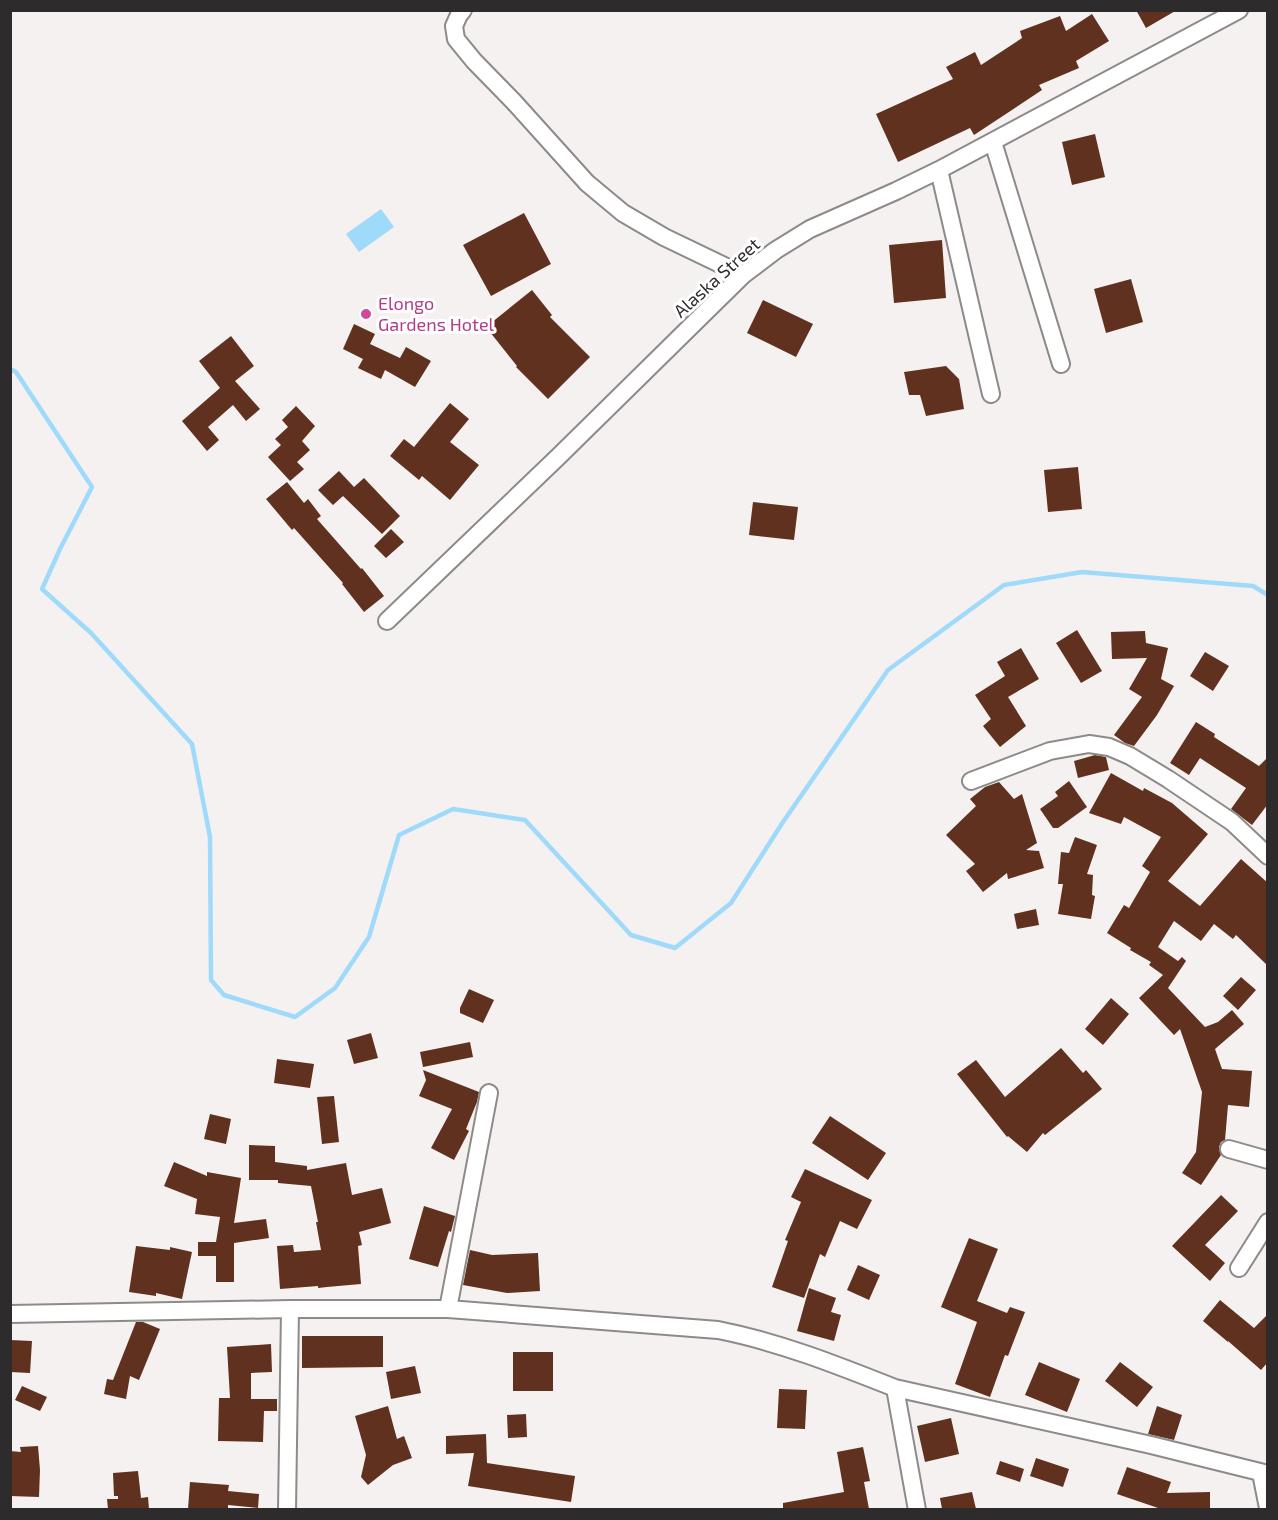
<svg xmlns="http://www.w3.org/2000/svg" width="1278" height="1520" viewBox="0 0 1278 1520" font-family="'Exo 2',sans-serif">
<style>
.water{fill:#9fdafb}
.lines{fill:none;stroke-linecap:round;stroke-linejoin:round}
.stream{stroke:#9fdafb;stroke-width:4.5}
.building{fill:#61311f}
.minor-casing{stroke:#8d8a88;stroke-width:20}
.minor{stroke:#fff;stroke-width:16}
.hotel-dot{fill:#d1479c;stroke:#fff;stroke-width:2}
.labels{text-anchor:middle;stroke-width:6;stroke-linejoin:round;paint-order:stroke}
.street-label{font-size:18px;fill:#2d2b2b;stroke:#fff}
.hotel-label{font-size:18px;fill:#b23c85;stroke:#fff;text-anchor:start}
</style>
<rect width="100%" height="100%" fill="#f5f1f0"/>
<!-- water -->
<path class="water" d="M 381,209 L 394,227 L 359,252 L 346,234 Z"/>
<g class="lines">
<!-- stream -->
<path class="stream" d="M 10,369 L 16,372 L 92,487 L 60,549 L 42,589 L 91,633 L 192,744 L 210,837 L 211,980 L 224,995 L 295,1017 L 335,988 L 369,937 L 399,835 L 453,809 L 525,820 L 631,935 L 675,948 L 731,903 L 783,822 L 888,670 L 1004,585 L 1082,572 L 1253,586 L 1268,595"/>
</g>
<!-- building -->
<path class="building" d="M 1136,10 L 1177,10 L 1146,28 Z
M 1092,14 L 1109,41 L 1076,61 L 1079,68 L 1039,85 L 1042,90 L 974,135 L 970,128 L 898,162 L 876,114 L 953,79 L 946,67 L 975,52 L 981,65 L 1022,38 L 1020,31 L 1060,16 L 1066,31 Z
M 1095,134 L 1105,177 L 1072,185 L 1062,142 Z
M 524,213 L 551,264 L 491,296 L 463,245 Z
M 942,240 L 946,298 L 894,303 L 889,245 Z
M 1131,279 L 1143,322 L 1106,333 L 1094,289 Z
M 532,290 L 552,315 L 550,317 L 590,357 L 548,399 L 516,367 L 517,366 L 486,327 Z
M 763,300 L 813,324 L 796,357 L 747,333 Z
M 354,324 L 375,334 L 370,344 L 400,358 L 406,347 L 431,361 L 415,387 L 385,370 L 381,379 L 358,368 L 363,359 L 343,349 Z
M 231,336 L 254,366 L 235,381 L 260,409 L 246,421 L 233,405 L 208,427 L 219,440 L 207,451 L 182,421 L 220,388 L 199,361 Z
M 946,366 L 959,379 L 964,409 L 926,416 L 920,395 L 909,395 L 904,372 Z
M 450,403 L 469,419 L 450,442 L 479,465 L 450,500 L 422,476 L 419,480 L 390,456 L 404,439 L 414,447 Z
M 296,406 L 315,426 L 302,441 L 310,450 L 297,462 L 304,469 L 290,481 L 268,457 L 281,445 L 275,439 L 288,427 L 282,420 Z
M 1078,467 L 1082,509 L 1048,512 L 1044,470 Z
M 339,471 L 354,487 L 364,478 L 400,516 L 382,534 L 343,496 L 333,505 L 318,490 Z
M 287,482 L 304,503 L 308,499 L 321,516 L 317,519 L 361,569 L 362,568 L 384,596 L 364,612 L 342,584 L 343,583 L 294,528 L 292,530 L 266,499 Z
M 753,502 L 798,507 L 794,540 L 749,535 Z
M 391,529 L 404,542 L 386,558 L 374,546 Z
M 1077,630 L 1102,671 L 1081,683 L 1056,643 Z
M 1145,631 L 1146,643 L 1168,648 L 1161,679 L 1174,686 L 1157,715 L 1134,746 L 1125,743 L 1114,735 L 1142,697 L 1129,689 L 1147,658 L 1112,659 L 1111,632 Z
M 1021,648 L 1039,679 L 1008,697 L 1026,726 L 1000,747 L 983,726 L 991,719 L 975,695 L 1005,676 L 997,662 Z
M 1205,652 L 1229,666 L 1213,691 L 1190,676 Z
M 1196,722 L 1215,734 L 1214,737 L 1259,766 L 1268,757 L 1268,804 L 1252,825 L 1231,809 L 1246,788 L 1200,758 L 1189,775 L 1170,763 Z
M 1095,755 L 1106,757 L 1109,770 L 1078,778 L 1074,761 Z
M 1111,773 L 1143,791 L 1144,788 L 1172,803 L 1208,834 L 1168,881 L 1200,906 L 1241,859 L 1268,883 L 1268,966 L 1236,935 L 1233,939 L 1214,924 L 1201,941 L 1174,921 L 1158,947 L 1178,961 L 1182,957 L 1186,961 L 1168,988 L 1205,1027 L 1218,1022 L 1232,1010 L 1244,1024 L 1215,1049 L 1222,1069 L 1252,1071 L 1249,1107 L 1228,1105 L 1225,1140 L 1221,1142 L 1219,1147 L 1221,1155 L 1201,1185 L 1182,1173 L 1196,1152 L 1202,1092 L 1180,1029 L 1174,1035 L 1139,998 L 1163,975 L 1149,965 L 1151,962 L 1130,950 L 1131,948 L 1107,933 L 1124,905 L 1129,908 L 1150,872 L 1142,866 L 1161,837 L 1124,817 L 1121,824 L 1089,813 Z
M 1069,781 L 1087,807 L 1058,828 L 1053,828 L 1040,809 L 1058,796 L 1055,792 Z
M 999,782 L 1014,799 L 1022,794 L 1037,843 L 1026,850 L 1039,851 L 1044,868 L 1008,879 L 1007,873 L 983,892 L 966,871 L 975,864 L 946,835 L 976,806 L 970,799 L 985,787 Z
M 1075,837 L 1097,845 L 1087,874 L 1093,875 L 1092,895 L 1095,896 L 1091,919 L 1058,914 L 1063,884 L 1058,884 L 1061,852 L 1069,853 Z
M 1036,909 L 1039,925 L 1017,929 L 1014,914 Z
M 1241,977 L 1256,990 L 1238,1010 L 1223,996 Z
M 469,989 L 494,1000 L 483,1023 L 460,1013 L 460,1008 Z
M 1111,998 L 1129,1014 L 1103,1045 L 1085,1029 Z
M 371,1033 L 378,1058 L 354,1064 L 347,1040 Z
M 470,1042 L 473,1057 L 423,1067 L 420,1052 Z
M 1061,1048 L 1083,1073 L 1086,1070 L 1102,1089 L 1045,1135 L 1043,1133 L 1027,1152 L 1008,1136 L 1007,1137 L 957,1074 L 976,1060 L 1005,1097 Z
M 277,1059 L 314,1064 L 310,1088 L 274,1083 Z
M 423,1070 L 479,1092 L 477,1102 L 466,1129 L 469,1131 L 454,1160 L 431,1148 L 452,1109 L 419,1096 L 426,1080 Z
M 334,1096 L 339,1142 L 322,1144 L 317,1097 Z
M 210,1114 L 231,1119 L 226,1144 L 204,1139 Z
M 830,1116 L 886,1153 L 868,1180 L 812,1143 Z
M 249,1145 L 275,1146 L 275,1162 L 307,1166 L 307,1170 L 346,1163 L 352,1195 L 382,1188 L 391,1223 L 359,1232 L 362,1245 L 358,1246 L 361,1284 L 327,1287 L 318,1288 L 318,1286 L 280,1289 L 277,1246 L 293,1245 L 294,1252 L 321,1250 L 316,1222 L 318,1222 L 311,1186 L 278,1183 L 278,1180 L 249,1180 Z
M 174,1162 L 207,1176 L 207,1172 L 241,1178 L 234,1223 L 266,1219 L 269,1238 L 234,1243 L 234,1282 L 216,1282 L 216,1256 L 198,1256 L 198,1242 L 216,1242 L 220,1217 L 195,1214 L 197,1199 L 164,1186 Z
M 805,1169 L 872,1200 L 857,1229 L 840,1221 L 825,1257 L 820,1254 L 804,1298 L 772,1287 L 788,1241 L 785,1240 L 801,1202 L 791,1197 Z
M 1221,1195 L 1238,1211 L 1205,1245 L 1225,1263 L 1210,1281 L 1172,1246 Z
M 424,1206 L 455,1216 L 451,1232 L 449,1231 L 438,1267 L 409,1259 Z
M 969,1238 L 998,1249 L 977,1301 L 1007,1313 L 1010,1307 L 1025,1312 L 1008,1356 L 1005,1355 L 990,1397 L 955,1384 L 977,1322 L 941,1307 Z
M 136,1246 L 170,1250 L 170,1247 L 192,1252 L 182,1299 L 156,1293 L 156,1296 L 129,1292 Z
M 470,1250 L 492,1255 L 538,1253 L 540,1291 L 507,1293 L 463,1285 Z
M 858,1265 L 880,1275 L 869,1300 L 847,1290 Z
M 809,1288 L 836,1298 L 831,1312 L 841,1315 L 834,1341 L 797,1331 Z
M 1220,1300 L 1254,1328 L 1268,1314 L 1268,1362 L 1261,1370 L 1228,1341 L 1228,1342 L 1203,1321 Z
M 136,1322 L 143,1322 L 160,1329 L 139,1380 L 130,1376 L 126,1399 L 104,1394 L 107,1379 L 113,1380 Z
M 302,1336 L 383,1336 L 383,1367 L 302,1368 Z
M 10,1340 L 32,1341 L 30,1373 L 10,1372 Z
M 271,1344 L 272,1372 L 251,1373 L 251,1399 L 277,1399 L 277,1411 L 264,1411 L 263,1442 L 218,1441 L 219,1398 L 230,1398 L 227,1347 Z
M 513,1352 L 553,1352 L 553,1391 L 513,1391 Z
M 1039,1362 L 1080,1379 L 1067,1412 L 1025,1395 Z
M 1120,1362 L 1153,1387 L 1137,1407 L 1105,1381 Z
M 415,1366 L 421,1393 L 391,1399 L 386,1372 Z
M 22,1386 L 47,1397 L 40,1411 L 15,1400 Z
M 779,1389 L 807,1390 L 805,1429 L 777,1428 Z
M 388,1406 L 397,1439 L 404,1436 L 412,1458 L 393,1465 L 368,1485 L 361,1477 L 366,1455 L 355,1416 Z
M 1157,1406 L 1182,1415 L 1174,1440 L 1148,1434 Z
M 526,1414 L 527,1437 L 508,1438 L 507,1415 Z
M 951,1418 L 959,1454 L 925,1462 L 917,1426 Z
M 486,1434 L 487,1463 L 575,1476 L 571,1502 L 468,1486 L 474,1453 L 446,1454 L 446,1436 Z
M 38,1446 L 40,1470 L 39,1497 L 10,1496 L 10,1451 L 21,1452 L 20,1447 Z
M 863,1447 L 870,1481 L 864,1482 L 869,1509 L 783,1509 L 783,1503 L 844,1492 L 837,1452 Z
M 1036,1458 L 1069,1469 L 1063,1487 L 1030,1476 Z
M 1000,1461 L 1024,1469 L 1020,1482 L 996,1474 Z
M 1127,1467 L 1171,1482 L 1167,1493 L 1210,1492 L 1210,1509 L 1161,1509 L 1117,1494 Z
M 138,1471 L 141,1498 L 148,1497 L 149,1509 L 108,1509 L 107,1499 L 118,1499 L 118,1496 L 114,1496 L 113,1473 Z
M 190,1482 L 229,1485 L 228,1491 L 259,1494 L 258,1508 L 228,1505 L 228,1509 L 188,1509 Z
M 972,1492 L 976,1509 L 942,1509 L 940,1498 Z"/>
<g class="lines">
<defs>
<path id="minor" d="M 463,10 L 459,15 L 454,26 L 456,39 L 474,61 L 514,102 L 587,183 L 623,213 L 664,237 L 743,275
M 993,142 L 1061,364
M 939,170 L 991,394
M 387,621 L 558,457 L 743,275 L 776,250 L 810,229 L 896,191 L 939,170 L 1239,10
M 971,781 L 1050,751 L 1089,744 L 1109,747 L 1130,756 L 1168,779 L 1232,822 L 1268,856
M 1229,1149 L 1268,1160
M 1239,1268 L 1268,1222
M 448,1309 L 489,1093
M 10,1314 L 290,1309 L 448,1309 L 718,1330 C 779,1342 837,1365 895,1388 L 1151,1445 L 1268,1474
M 895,1388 L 917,1510
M 1261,1473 L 1268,1508
M 287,1510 L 290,1309"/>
</defs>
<!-- minor casing -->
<use href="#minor" class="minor-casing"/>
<!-- minor -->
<use href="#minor" class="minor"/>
</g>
<!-- markers -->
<circle class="hotel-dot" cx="366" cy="314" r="6"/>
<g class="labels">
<!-- street labels -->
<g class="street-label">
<text transform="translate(717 278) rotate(-42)" y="6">Alaska Street</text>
</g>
<!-- hotel labels -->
<g class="hotel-label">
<text x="378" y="310">Elongo<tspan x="378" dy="21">Gardens Hotel</tspan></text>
</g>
</g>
<!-- border -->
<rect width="1278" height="1520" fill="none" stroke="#2d2b2b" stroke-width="24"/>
</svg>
